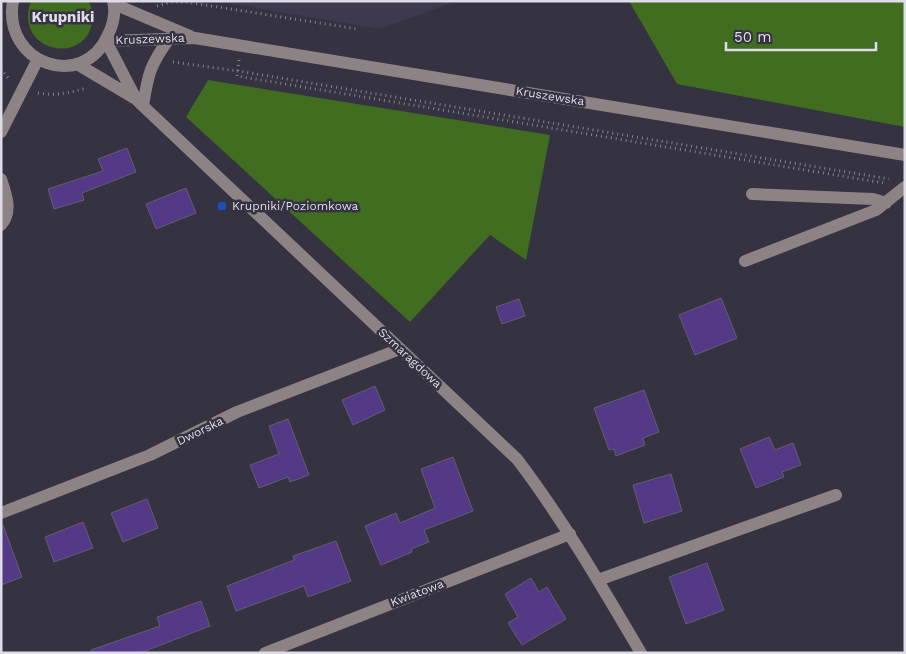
<svg xmlns="http://www.w3.org/2000/svg" width="906" height="654" viewBox="0 0 906 654" font-family="'Work Sans',sans-serif">
<style>
.built{fill:#3e394e}
.green{fill:#406d20}
.building{fill:#543a86;stroke:#625e6f}
.lines{fill:none;stroke-linecap:round;stroke-linejoin:round}
.path{stroke:#868390;stroke-width:3;stroke-dasharray:1 4;stroke-linecap:butt}
.minor{stroke:#8d8384;stroke-width:12}
.transit-dot{fill:#1a4fb4;stroke:#353241;stroke-width:2}
.labels{text-anchor:middle;stroke-width:5;stroke-linejoin:round;paint-order:stroke}
.street-label{font-size:12px;fill:#dedce6;stroke:#353241}
.poi-label{font-size:12px;fill:#dedce6;stroke:#353241;text-anchor:start}
.quarter-label{font-size:15px;font-weight:bold;fill:#dedce6;stroke:#353241}
</style>
<rect width="100%" height="100%" fill="#353241"/>
<!-- built -->
<path class="built" d="M 214,1 L 457,1 L 380,29 Z"/>
<!-- green -->
<path class="green" d="M 31,1 L 88,1 C 93,8 93,16 92,24 C 82,67 13,50 31,1 Z
M 629,1 L 905,1 L 905,127 L 677,84 Z
M 208,80 L 550,135 L 526,260 L 490,235 L 410,322 L 186,117 Z"/>
<!-- building -->
<path class="building" d="M 127,148 L 136,172 L 82,193 L 84,200 L 54,209 L 48,189 L 103,171 L 98,159 Z
M 186,188 L 196,213 L 156,229 L 146,204 Z
M 721,298 L 737,338 L 695,355 L 679,315 Z
M 519,299 L 525,316 L 502,324 L 496,307 Z
M 375,386 L 385,410 L 353,425 L 342,400 Z
M 644,390 L 659,432 L 643,438 L 645,445 L 616,456 L 614,449 L 609,450 L 594,408 Z
M 288,419 L 309,475 L 290,482 L 288,477 L 259,488 L 250,465 L 279,454 L 269,426 Z
M 769,437 L 775,450 L 793,443 L 801,465 L 782,472 L 784,477 L 756,488 L 740,449 Z
M 453,457 L 473,511 L 424,530 L 429,542 L 411,549 L 412,552 L 381,565 L 365,526 L 396,513 L 400,523 L 435,508 L 421,469 Z
M 671,474 L 682,511 L 644,523 L 633,485 Z
M 147,499 L 158,528 L 123,542 L 111,513 Z
M 83,522 L 93,548 L 54,562 L 45,537 Z
M 1,525 L 3,525 L 22,577 L 1,585 Z
M 336,541 L 351,581 L 308,597 L 304,586 L 236,611 L 227,586 L 294,560 L 293,556 Z
M 707,563 L 724,610 L 686,624 L 669,577 Z
M 531,578 L 539,592 L 547,587 L 566,619 L 522,645 L 508,623 L 518,617 L 505,594 Z
M 201,601 L 210,626 L 140,653 L 91,653 L 91,650 L 160,626 L 157,617 Z"/>
<g class="lines">
<!-- path -->
<path class="path" d="M 157,6 L 170,2 L 186,2 L 358,29
M 239,60 L 237,76 L 884,183
M 173,62 L 238,71 L 889,179
M 1,69 L 10,80
M 38,93 C 54,96 70,93 86,88"/>
<!-- minor -->
<path class="minor" d="M 13,1 C 2,64 83,92 108,35 C 113,25 116,13 113,1
M 114,4 L 190,36
M 106,41 L 195,38 L 905,155
M 106,41 L 136,99
M 77,64 L 136,99 L 143,106 L 517,459 C 564,521 602,587 641,653
M 143,106 C 148,74 150,65 169,39
M 1,132 L 38,59
M 1,179 C 6,194 13,212 1,225
M 752,194 L 873,199 L 886,203
M 745,261 L 876,210 L 905,187
M 1,513 L 150,455 L 237,412 L 400,349
M 598,580 L 836,495
M 265,653 L 570,534"/>
</g>
<!-- markers -->
<rect class="transit-dot" x="217" y="201" width="10" height="10" rx="2.5"/>
<g class="labels">
<!-- street labels -->
<g class="street-label">
<text transform="translate(150 39) rotate(-2)" y="4">Kruszewska</text>
<text transform="translate(550 96) rotate(9)" y="4">Kruszewska</text>
<text transform="translate(410 358) rotate(43)" y="4">Szmaragdowa</text>
<text transform="translate(200 431) rotate(-26)" y="4">Dworska</text>
<text transform="translate(417 593) rotate(-21)" y="4">Kwiatowa</text>
</g>
<!-- poi labels -->
<g class="poi-label">
<text x="232" y="210">Krupniki/Poziomkowa</text>
</g>
<!-- quarter labels -->
<g class="quarter-label">
<text x="63" y="22">Krupniki</text>
</g>
</g>
<!-- border -->
<rect width="906" height="654" fill="none" stroke="#dedce6" stroke-width="5"/>
<!-- scale -->
<path d="M726 42v8h150v-8" fill="none" stroke="#dedce6" stroke-width="2.5"/>
<text x="734" y="42" font-size="15" fill="#dedce6" stroke="#353241" stroke-width="4" paint-order="stroke">50 m</text>
</svg>
